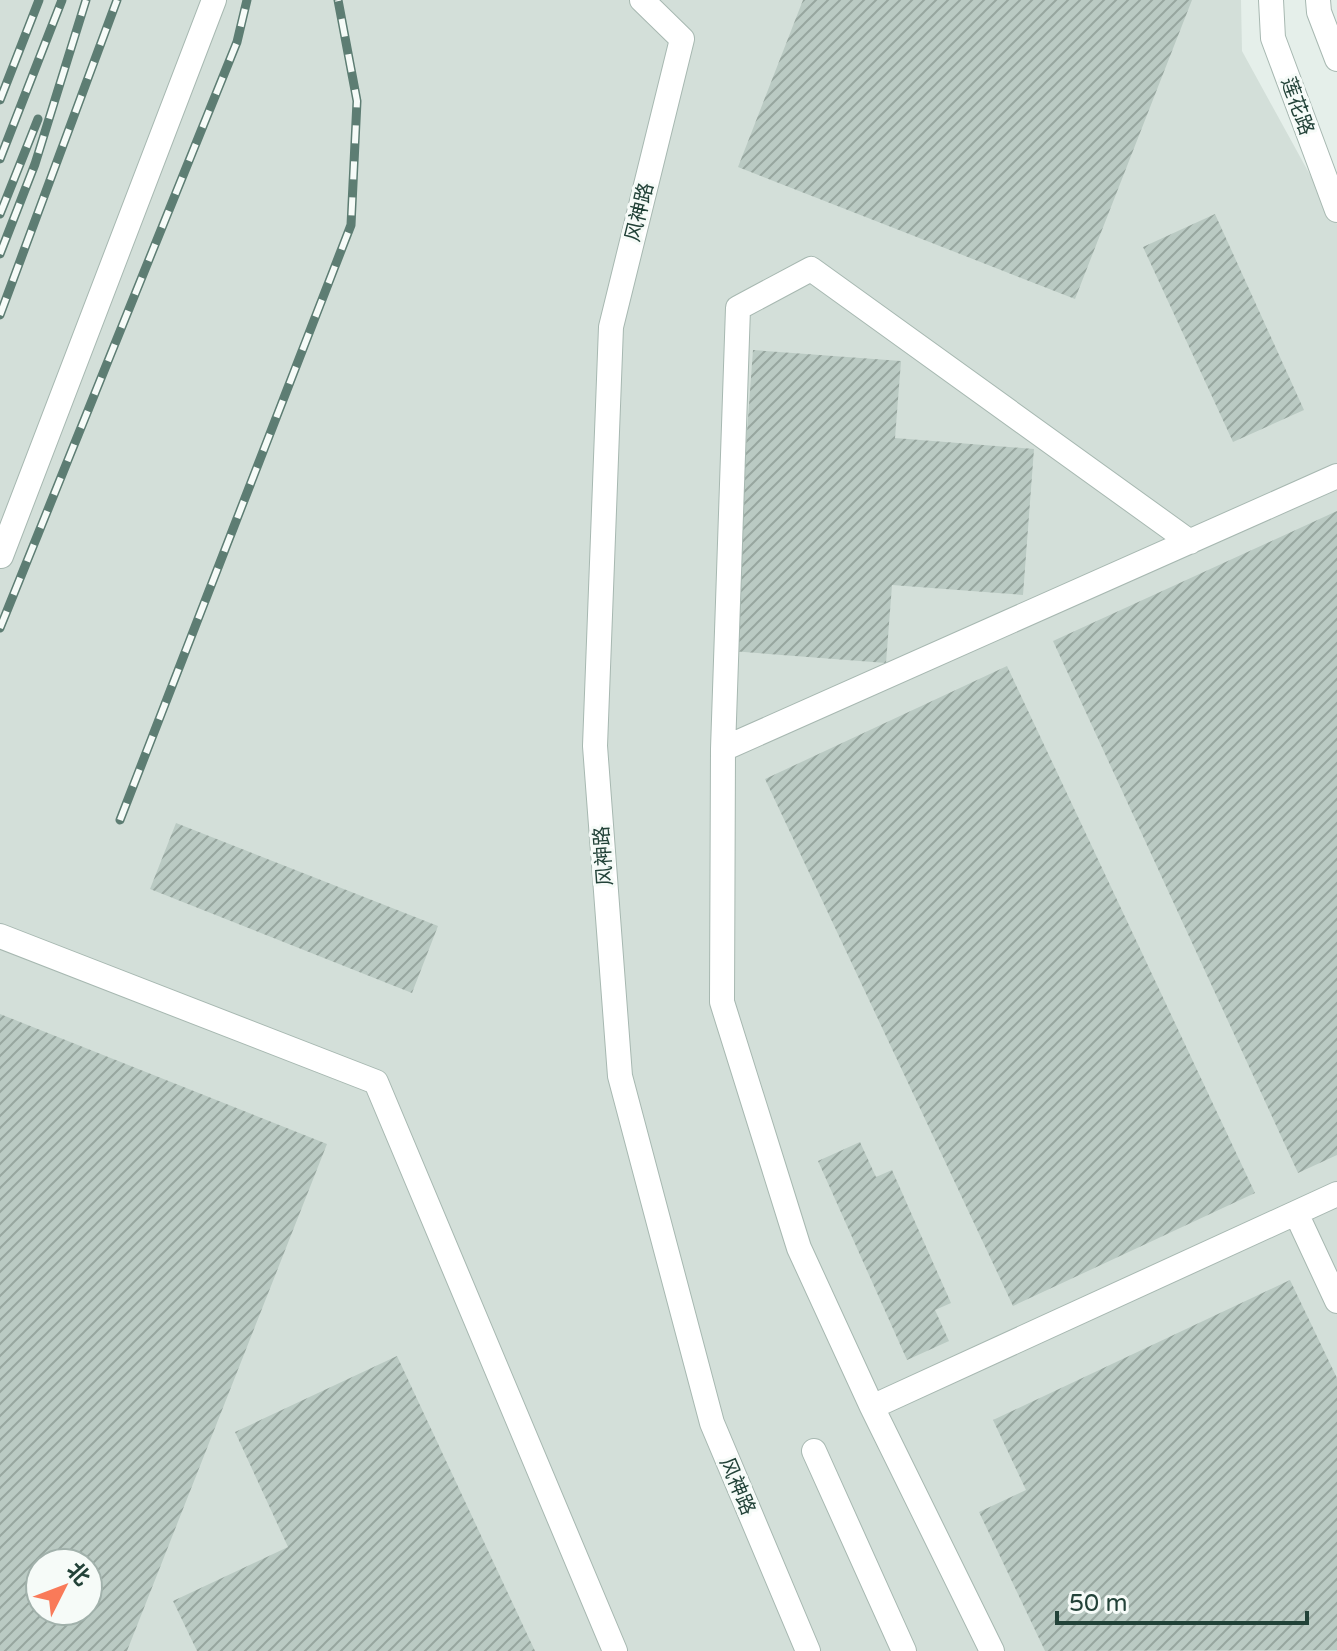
<svg xmlns="http://www.w3.org/2000/svg" width="1337" height="1651" viewBox="0 0 1337 1651" font-family="'Varela Round','Noto Sans SC',sans-serif">
<style>
.built{fill:#d3dfd9;fill-rule:evenodd}
.building{fill:url(#building-hatch);fill-rule:evenodd}
.lines{fill:none;stroke-linecap:round;stroke-linejoin:round}
.minor-casing{stroke:#a7b8b1;stroke-width:26}
.minor{stroke:#fff;stroke-width:24}
.rail-casing{stroke:#5d7d73;stroke-width:9}
.rail{stroke:#f6fbf8;stroke-width:6;stroke-dasharray:18;stroke-linecap:butt}
.labels{text-anchor:middle;stroke-width:6;stroke-linejoin:round;paint-order:stroke}
.street-label{font-size:20px;fill:#224238;stroke:#f6fbf8}
</style>
<defs>
<pattern id="building-hatch" width="6" height="6" patternUnits="userSpaceOnUse" patternTransform="scale(2)"><rect width="6" height="6" fill="#bacac3"/><path d="M-1 1l2-2M0 6l6-6M5 7l2-2" fill="none" stroke="#97a69f"/></pattern>
</defs>
<rect width="100%" height="100%" fill="#e5efea"/>
<!-- built -->
<path class="built" d="M 0,0 L 1241,0 L 1242,51 L 1337,224 L 1337,1651 L 0,1651 ZM 40,1563 L 88,1563 L 88,1611 L 40,1611 Z"/>
<!-- building -->
<path class="building" d="M 803,0 L 1192,0 L 1075,299 L 738,167 Z
M 1215,214 L 1304,410 L 1233,442 L 1143,247 Z
M 753,350 L 901,361 L 895,438 L 1034,449 L 1023,595 L 892,585 L 886,663 L 731,651 Z
M 1337,511 L 1337,1155 L 1298,1173 L 1053,641 Z
M 1007,666 L 1255,1193 L 1013,1306 L 765,779 Z
M 176,823 L 438,926 L 412,993 L 150,889 Z
M 0,1014 L 327,1144 L 127,1651 L 0,1651 ZM 40,1563 L 88,1563 L 88,1611 L 40,1611 Z
M 860,1142 L 876,1177 L 892,1170 L 951,1303 L 935,1310 L 949,1341 L 907,1360 L 818,1161 Z
M 1290,1280 L 1337,1378 L 1337,1650 L 1045,1651 L 979,1512 L 1026,1490 L 993,1420 Z
M 397,1356 L 535,1651 L 197,1651 L 173,1601 L 288,1547 L 235,1432 Z"/>
<g class="lines">
<defs>
<path id="minor" d="M 642,0 L 682,39 L 611,327 L 595,746 L 620,1076 L 712,1423 L 808,1651
M 1271,0 L 1273,38 L 1337,210
M 1318,0 L 1319,12 L 1337,59
M 1337,476 L 723,749 L 722,1002 L 799,1248 L 872,1407 L 1337,1194
M 1,556 L 214,0
M 723,749 L 738,308 L 811,269 L 1190,542
M 0,936 L 376,1082 L 615,1651
M 1296,1213 L 1337,1301
M 872,1407 L 992,1651
M 814,1451 L 904,1651"/>
</defs>
<!-- minor casing -->
<use href="#minor" class="minor-casing"/>
<!-- minor -->
<use href="#minor" class="minor"/>
<defs>
<path id="rail" d="M 0,100 L 39,0
M 0,159 L 62,0
M 0,214 L 38,119
M 0,254 L 35,164 L 86,0
M 0,315 L 117,0
M 0,628 L 237,42 L 247,0
M 120,820 L 351,225 L 357,101 L 338,0"/>
</defs>
<!-- rail casing -->
<use href="#rail" class="rail-casing"/>
<!-- rail -->
<use href="#rail" class="rail"/>
</g>
<g class="labels">
<!-- street labels -->
<g class="street-label">
<text transform="translate(1298 106) rotate(70)" y="7">莲花路</text>
<text transform="translate(639 212) rotate(-76)" y="7">风神路</text>
<text transform="translate(603 856) rotate(-94)" y="7">风神路</text>
<text transform="translate(738 1486) rotate(67)" y="7">风神路</text>
</g>
</g>
<!-- north arrow -->
<g transform="translate(64 1587) rotate(48)"><circle r="38" fill="#f6fbf8" stroke="#a1b1ab" stroke-width="2"/>
<path d="M0-6L14 30L0 20L-14 30Z" fill="#f97a59"/>
<text y="-12" font-size="22" font-weight="bold" text-anchor="middle" fill="#224238">北</text>
</g>
<!-- scale -->
<path d="M1057 1611v12h250v-12" fill="none" stroke="#224238" stroke-width="4"/>
<text x="1069" y="1611" font-size="24" fill="#224238" stroke="#f6fbf8" stroke-width="6" paint-order="stroke">50 m</text>
</svg>
